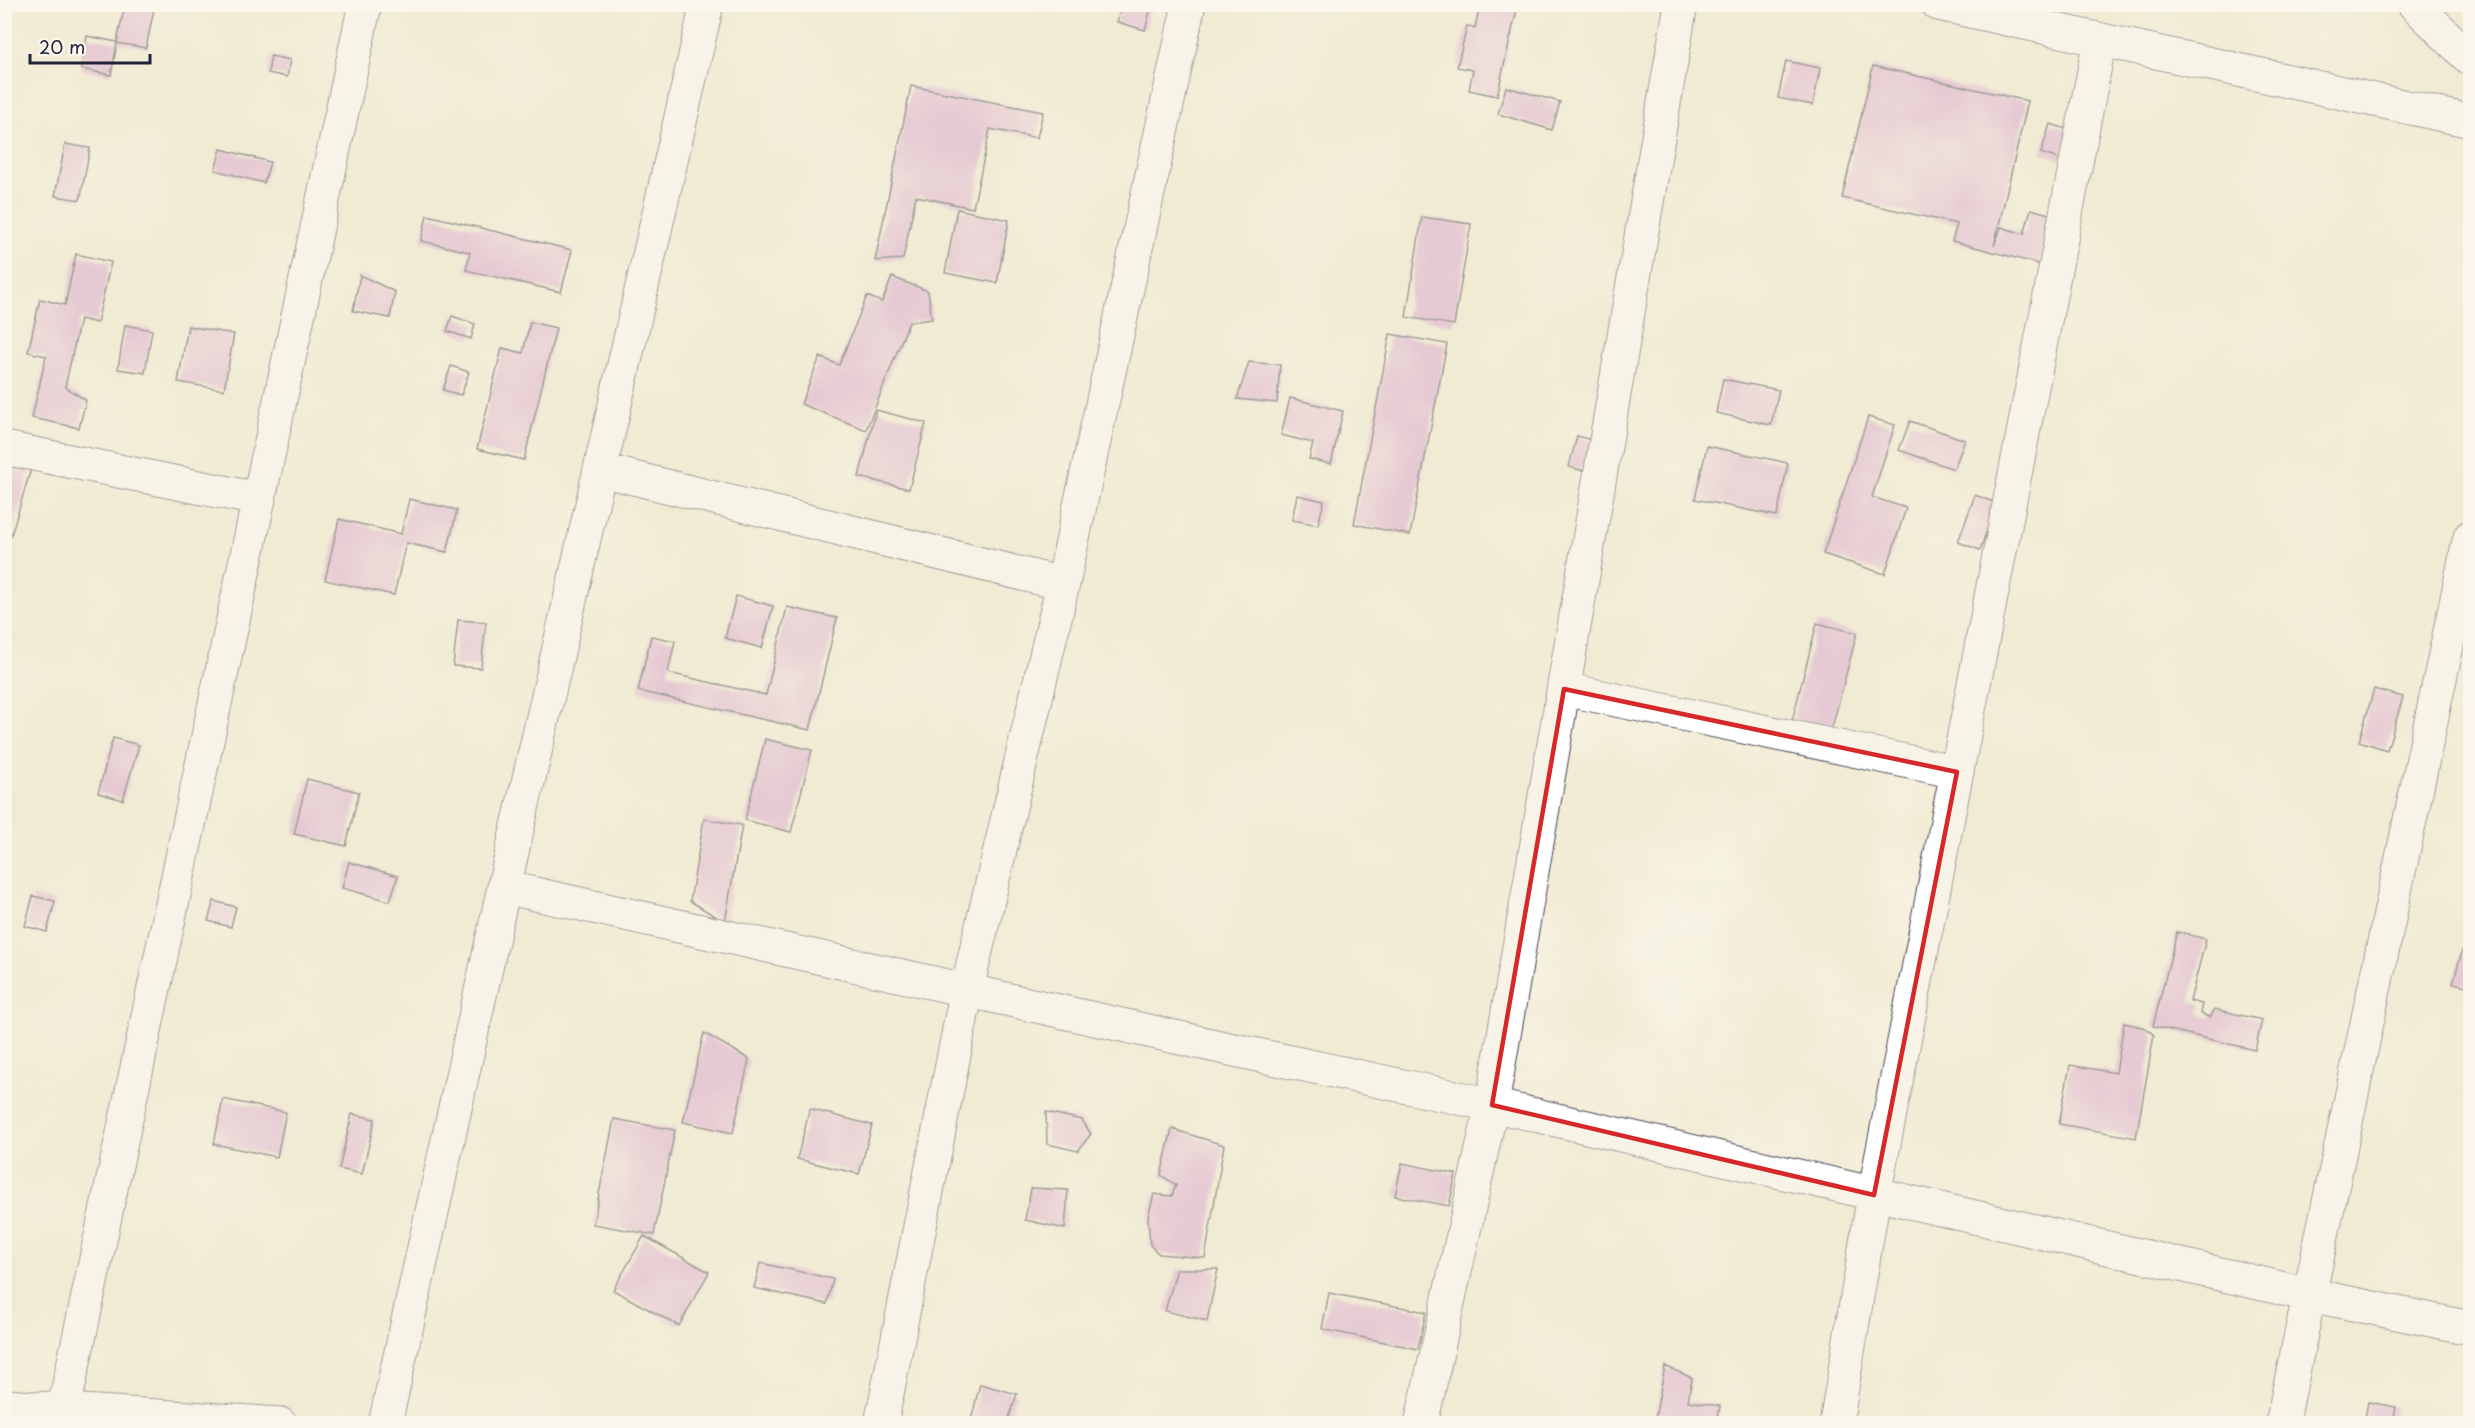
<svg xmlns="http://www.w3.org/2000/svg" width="2475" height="1428" viewBox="0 0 2475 1428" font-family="'Playpen Sans',sans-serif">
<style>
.building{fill:#daa3d3}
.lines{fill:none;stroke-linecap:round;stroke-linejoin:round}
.minor-casing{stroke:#414052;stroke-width:35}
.minor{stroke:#fff;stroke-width:33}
.marked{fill:none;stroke:#d62828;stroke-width:4.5;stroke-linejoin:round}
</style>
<rect width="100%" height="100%" fill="#fbf7ec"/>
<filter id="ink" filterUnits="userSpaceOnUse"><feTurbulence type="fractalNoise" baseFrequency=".0167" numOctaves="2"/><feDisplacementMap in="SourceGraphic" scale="12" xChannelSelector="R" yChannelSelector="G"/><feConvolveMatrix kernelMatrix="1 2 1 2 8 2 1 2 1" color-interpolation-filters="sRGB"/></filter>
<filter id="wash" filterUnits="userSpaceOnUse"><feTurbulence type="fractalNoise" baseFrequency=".008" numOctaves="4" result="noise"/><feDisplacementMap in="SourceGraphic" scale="24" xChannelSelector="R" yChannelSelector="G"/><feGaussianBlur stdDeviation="1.35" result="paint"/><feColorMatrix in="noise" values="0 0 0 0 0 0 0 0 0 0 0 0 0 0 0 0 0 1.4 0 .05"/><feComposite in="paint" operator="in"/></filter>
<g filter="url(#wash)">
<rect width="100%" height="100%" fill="#f1ebd4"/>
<g id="blocks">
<!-- building -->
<path class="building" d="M 125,4 L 155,4 L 146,48 L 117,43 L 111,75 L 81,69 L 87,36 L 117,42 Z
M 1122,4 L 1152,4 L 1145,30 L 1117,22 Z
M 1480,4 L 1497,4 L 1517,9 L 1497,96 L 1469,90 L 1473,70 L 1457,67 L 1467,26 L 1475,28 Z
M 271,56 L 290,60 L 287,77 L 268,73 Z
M 1786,61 L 1820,68 L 1813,105 L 1778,98 Z
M 1873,66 L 2028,101 L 1994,246 L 2001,227 L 2024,234 L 2031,209 L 2056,216 L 2042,265 L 1952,241 L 1957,224 L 1842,198 Z
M 911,86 L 1043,112 L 1037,138 L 990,129 L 973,208 L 916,196 L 903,259 L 875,261 Z
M 1506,87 L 1560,102 L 1552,130 L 1498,114 Z
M 2050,124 L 2070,130 L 2061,160 L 2041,153 Z
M 65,144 L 90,148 L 80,200 L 55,196 Z
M 221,149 L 270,162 L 264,183 L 215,170 Z
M 957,209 L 1009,220 L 997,283 L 945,273 Z
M 427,215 L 572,250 L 561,292 L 466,270 L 470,252 L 421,241 Z
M 1422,217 L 1471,224 L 1454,325 L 1406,317 Z
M 76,254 L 111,262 L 97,323 L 80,319 L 65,387 L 86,400 L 79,428 L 32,418 L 46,356 L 28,352 L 40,299 L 65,305 Z
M 360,275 L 395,292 L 390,318 L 353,311 Z
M 892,277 L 928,291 L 932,319 L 909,322 L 866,430 L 801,404 L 820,357 L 839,365 L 867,296 L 882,302 Z
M 452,316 L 475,324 L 471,339 L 447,331 Z
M 530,322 L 556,328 L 524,460 L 477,449 L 502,348 L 523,353 Z
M 125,325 L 152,330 L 145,373 L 118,369 Z
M 188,326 L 234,334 L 224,390 L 178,382 Z
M 1390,334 L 1447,344 L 1410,535 L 1354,524 Z
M 1249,362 L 1280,365 L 1277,403 L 1237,399 Z
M 451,366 L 469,372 L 461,395 L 443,390 Z
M 1723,379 L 1779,390 L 1771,425 L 1716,413 Z
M 1290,398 L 1343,411 L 1331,464 L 1309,459 L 1313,443 L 1281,435 Z
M 876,410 L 926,423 L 909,489 L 859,477 Z
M 1868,417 L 1895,425 L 1872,497 L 1906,508 L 1885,574 L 1823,554 Z
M 1910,421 L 1965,440 L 1954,469 L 1899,450 Z
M 1577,436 L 1596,441 L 1588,472 L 1569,467 Z
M 1707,446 L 1788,463 L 1777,516 L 1695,499 Z
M 4,454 L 33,462 L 6,552 L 4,552 Z
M 1297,495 L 1324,501 L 1318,525 L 1292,520 Z
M 1975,495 L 1996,503 L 1980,550 L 1958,542 Z
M 409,499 L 457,510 L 447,552 L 406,543 L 394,595 L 325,580 L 339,519 L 401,534 Z
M 736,596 L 773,606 L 762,648 L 725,638 Z
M 787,607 L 837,618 L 810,730 L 638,691 L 651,636 L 675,641 L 668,673 L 766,695 Z
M 458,620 L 486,622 L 481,668 L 453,666 Z
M 1817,623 L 1857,633 L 1830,735 L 1791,725 Z
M 2374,689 L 2403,697 L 2387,750 L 2359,741 Z
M 113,738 L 139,745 L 123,800 L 98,793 Z
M 765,739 L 812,750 L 791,832 L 745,820 Z
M 307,779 L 359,792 L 346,846 L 294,834 Z
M 704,819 L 742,825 L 725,922 L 690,901 Z
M 349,862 L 398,876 L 390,901 L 342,888 Z
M 33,896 L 55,901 L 47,932 L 25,926 Z
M 214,901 L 236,907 L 231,927 L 208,921 Z
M 2177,932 L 2206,939 L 2190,1001 L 2202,1004 L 2200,1013 L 2210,1018 L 2215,1009 L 2262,1020 L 2255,1050 L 2153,1026 Z
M 2462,951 L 2470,953 L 2470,987 L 2453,983 Z
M 2124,1023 L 2146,1028 L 2154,1035 L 2136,1138 L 2059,1124 L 2070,1065 L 2116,1073 Z
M 704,1033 L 749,1059 L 733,1133 L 683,1122 Z
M 223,1099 L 286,1112 L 277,1157 L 214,1144 Z
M 810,1109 L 872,1125 L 859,1174 L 797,1159 Z
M 1046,1112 L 1082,1120 L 1091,1134 L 1078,1151 L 1047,1144 Z
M 352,1114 L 375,1119 L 362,1174 L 339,1169 Z
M 614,1119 L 675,1130 L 654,1235 L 593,1224 Z
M 1172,1129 L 1224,1145 L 1205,1258 L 1159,1254 L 1150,1245 L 1148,1217 L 1154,1194 L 1172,1196 L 1176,1185 L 1161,1175 Z
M 1402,1163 L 1456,1174 L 1449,1206 L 1395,1196 Z
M 1031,1188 L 1068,1190 L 1065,1229 L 1025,1220 Z
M 644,1236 L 709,1272 L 679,1326 L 613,1290 Z
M 760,1263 L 833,1279 L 827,1304 L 754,1288 Z
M 1177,1269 L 1218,1269 L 1207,1321 L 1165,1311 Z
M 1329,1293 L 1426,1312 L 1418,1349 L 1322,1329 Z
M 1665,1366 L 1692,1378 L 1688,1401 L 1720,1406 L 1717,1424 L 1654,1424 Z
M 980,1384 L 1017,1394 L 1007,1424 L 970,1424 Z
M 2368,1402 L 2396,1407 L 2393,1424 L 2364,1424 Z"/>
</g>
</g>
<g filter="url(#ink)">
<use href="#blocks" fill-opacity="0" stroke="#414052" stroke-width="1.5"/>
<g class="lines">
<defs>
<path id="minor" d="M 1938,4 L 2470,121
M 2414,4 L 2470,59
M 4,448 L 258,499
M 601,470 L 1063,584
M 1564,689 L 1957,772
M 504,887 L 1211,1045 L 1492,1105 L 2310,1295 L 2470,1328
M 4,1406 L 280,1424
M 64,1408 L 365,4
M 385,1424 L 504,887 L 707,4
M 881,1424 L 967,989 L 1063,584 L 1189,4
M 1421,1424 L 1492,1105 L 1681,4
M 1836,1424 L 1874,1195 L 2100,40
M 2282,1424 L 2470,537"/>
</defs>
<!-- minor casing -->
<use href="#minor" class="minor-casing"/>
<!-- minor -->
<use href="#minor" class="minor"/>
</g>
</g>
<!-- marked area -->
<path d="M0 0H2475V1428H0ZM 1564,689 L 1957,772 L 1874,1195 L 1492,1105 Z" fill="#f1ebd4" fill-opacity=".55" fill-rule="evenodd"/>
<path class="marked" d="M 1564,689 L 1957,772 L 1874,1195 L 1492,1105 Z"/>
<!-- margin -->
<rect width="2475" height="1428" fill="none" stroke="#fbf7ec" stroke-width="24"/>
<!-- scale -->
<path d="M30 54v9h120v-9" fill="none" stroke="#22223b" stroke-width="3"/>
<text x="39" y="54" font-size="18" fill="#22223b" stroke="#fbf7ec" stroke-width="4.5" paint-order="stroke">20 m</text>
</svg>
